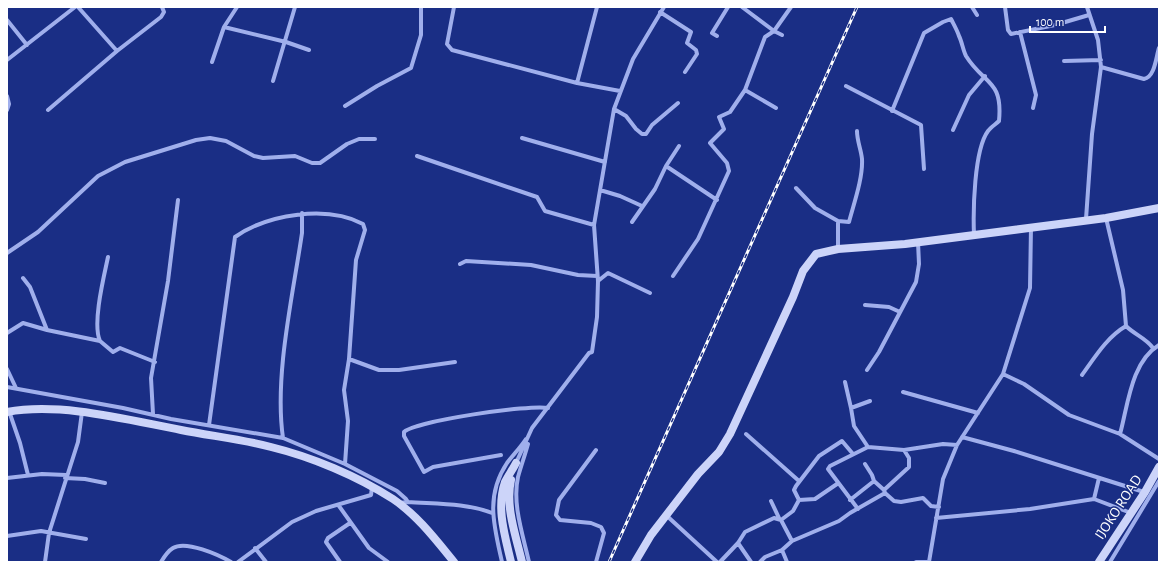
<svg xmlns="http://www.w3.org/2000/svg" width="1166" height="569" viewBox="0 0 1166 569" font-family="'Alegreya Sans',sans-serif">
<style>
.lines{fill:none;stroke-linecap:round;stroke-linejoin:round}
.street{stroke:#a0afec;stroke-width:4}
.secondary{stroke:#ccd4f9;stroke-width:8}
.rail-casing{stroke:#fff;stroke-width:3}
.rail{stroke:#1a2e85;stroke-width:1.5;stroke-dasharray:4.5;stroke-linecap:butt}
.labels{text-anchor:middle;stroke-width:3;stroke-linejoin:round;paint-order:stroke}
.street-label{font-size:15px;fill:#fff;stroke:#1a2e85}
</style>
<rect width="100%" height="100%" fill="#1a2e85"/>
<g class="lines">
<!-- street -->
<path class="street" d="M 78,7 L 117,51
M 454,7 L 447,44 L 452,50 L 577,83 L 620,91
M 742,7 L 774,31 L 791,7
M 972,7 L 977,15
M 1005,7 L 1008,30 L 1011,34 L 1055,25 L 1089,15
M 660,12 L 691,32 L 687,43 L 696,50 L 697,54 L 685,72
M 7,20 L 27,45
M 224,27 L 286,42 L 309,50
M 1020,32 L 1036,95 L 1033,108
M 717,36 L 712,33 L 728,7
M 7,60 L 75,7
M 1064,61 L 1101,60
M 212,62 L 224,27 L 237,7
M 1101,67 L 1144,79 C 1155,77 1156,57 1159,48
M 273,81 L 295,7
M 577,83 L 597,7
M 846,86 L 921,125 L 924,169
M 745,90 L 776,108
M 7,96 L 9,104 L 7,110
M 345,106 L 377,86 L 411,68 L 421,35 L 421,7
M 614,109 L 626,116 L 636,129 L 642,134 L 646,134 L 652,125 L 678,103
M 48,110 L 117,51 L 161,17 L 164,12 L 162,7
M 892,111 L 924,33 L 943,22 L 951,19 C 954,25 957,30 959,36 C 962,42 963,50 966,56 C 984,85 1003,79 999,121 C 996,124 991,127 988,131 C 974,150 973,211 974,235
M 953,130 L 969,95 L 985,76
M 522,138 L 605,162
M 417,156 L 537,197 L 545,211 L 594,225
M 666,166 L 717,200
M 796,188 L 815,208 L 838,221 L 838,249
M 600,190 L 620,196 L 642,206
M 1106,218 L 1123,290 L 1126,326 C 1135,335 1146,338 1153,348
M 1086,219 L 1092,134 L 1101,67 L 1098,40 L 1087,7
M 838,221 L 849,222 C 854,203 863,178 862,159 C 861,149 857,141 857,131
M 632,222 L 655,189 L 666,166 L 679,146
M 7,253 L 38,232 L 98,176 L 125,162 L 196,140 L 210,138 L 226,141 L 254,156 L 263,158 L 295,156 L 312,163 L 320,163 L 347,144 L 359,139 L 375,139
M 460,264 L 466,261 L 531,265 L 578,275 L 597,276
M 673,276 L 698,239 L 729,171 L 727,163 L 710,143 L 724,129 L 719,117 L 730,112 L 745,90 L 765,37 L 774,31 L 782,35
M 23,278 L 30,287 L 47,330
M 598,281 L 608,273 L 650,293
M 865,305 L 889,307 L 900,312
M 7,333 L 23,323 L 47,330 L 100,341 L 113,352 L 120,348 L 155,362
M 100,341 C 92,324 104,276 108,257
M 349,359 L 379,370 L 399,370 L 455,362
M 7,369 L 16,388
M 867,370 L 879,352 L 916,282 L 919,264 L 918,242
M 1003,374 L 1024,384 L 1069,415 L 1120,434 L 1159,459
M 1082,375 C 1095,357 1107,337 1126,326
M 845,382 L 851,408
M 7,387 L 123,408 L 171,419 L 283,438 L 345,464 L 397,491 L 406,499 L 408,502 L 399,503
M 903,392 L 978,413
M 9,411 L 20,443 L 28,475
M 153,414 L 151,378 L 168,281 L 178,200
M 209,425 L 235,237 C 268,214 327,205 363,224 L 365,230 L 356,260 L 349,359 L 344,390 L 348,421 L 345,464
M 746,434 L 799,481
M 1120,434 C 1128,405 1131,362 1159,345
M 962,437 L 1014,451 L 1144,492
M 283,438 C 274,376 293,295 302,233 L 302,213
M 528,444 C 525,455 521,466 518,477 C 512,504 523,535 529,562
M 868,447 L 854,426 L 851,408 L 870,401
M 596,450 L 559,500 L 556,515 L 560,520 L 591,523 L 601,527 L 604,533 L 596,562
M 501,455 L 433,467 L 424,472 L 404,436 L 404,432 C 415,421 531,404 548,408
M 516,463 L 532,428 L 589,353 L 592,352 L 597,317 L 598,281 L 594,225 L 614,109 L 633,59 L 664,7
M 865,464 L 872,475 L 874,481
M 7,478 L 42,474 L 66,475
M 65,478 L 85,479 L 105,483
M 885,493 L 884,490 L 909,467 L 909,458 L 904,450
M 1094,499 L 1099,478
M 799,500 L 815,499 L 837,484
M 850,500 L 874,481 L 884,490
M 771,501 L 779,518
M 408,502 C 435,504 467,503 492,513
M 339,506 L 369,548 L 388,562
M 858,509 L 828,469 L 830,466 L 868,447 L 904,450 L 943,444 L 957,445
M 667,516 L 717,562
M 936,518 L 1030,509 L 1094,499 L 1131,513
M 781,520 L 793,511 L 799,500 L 794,490 L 796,486 L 819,456 L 842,441 L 853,454
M 7,536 L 41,531 L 86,539
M 738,543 L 751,562
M 255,548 L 266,562
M 782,550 L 787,562
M 45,562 L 49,533 L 78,442 L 82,412
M 161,562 C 164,557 168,551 173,548 C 186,540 219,555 231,562
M 238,562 L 292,522 L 316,511 L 371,495 L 372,487
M 340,562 L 326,542 L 328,538 L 350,523
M 502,562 C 494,526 485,496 507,463 C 513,455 520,448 526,439
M 720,562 L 738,543 L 745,532 L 774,518 L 781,520 L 792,541
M 760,562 L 765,557 L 782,550 L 792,541 L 839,521 L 850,513 L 885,493 L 894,501 L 901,502 L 923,498 L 931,506 L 939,507
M 916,562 L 929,562
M 929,562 L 943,479 L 957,445 L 1003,374 L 1030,288 L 1031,227
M 1110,562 L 1159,481"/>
<!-- secondary -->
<path class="secondary" d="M 7,412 C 61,402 128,420 181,430 C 211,436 241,439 271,447 C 312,457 357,476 393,499 C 417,515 436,540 454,562
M 511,480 C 505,507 516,536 522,562
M 511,562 C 505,536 496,508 505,482 C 508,476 513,469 516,463
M 635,562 L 651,535 L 698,474 L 719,452 L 730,434 L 793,297 L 803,271 L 816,254 L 838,249 L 905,244 L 1106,218 L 1159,208
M 1099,562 L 1145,492 L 1159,467"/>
<defs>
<path id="rail" d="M 609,562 L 857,7"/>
</defs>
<!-- rail casing -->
<use href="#rail" class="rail-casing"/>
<!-- rail -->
<use href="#rail" class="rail"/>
</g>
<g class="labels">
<!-- street labels -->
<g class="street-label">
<text transform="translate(1118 507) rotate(-57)" y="5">IJOKO ROAD</text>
</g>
</g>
<!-- border -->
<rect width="1166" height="569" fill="none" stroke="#ffffff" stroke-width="16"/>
<!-- scale -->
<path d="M1030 26v6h75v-6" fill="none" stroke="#ffffff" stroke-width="2"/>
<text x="1036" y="26" font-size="12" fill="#ffffff" stroke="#1a2e85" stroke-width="3" paint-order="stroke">100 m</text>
</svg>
